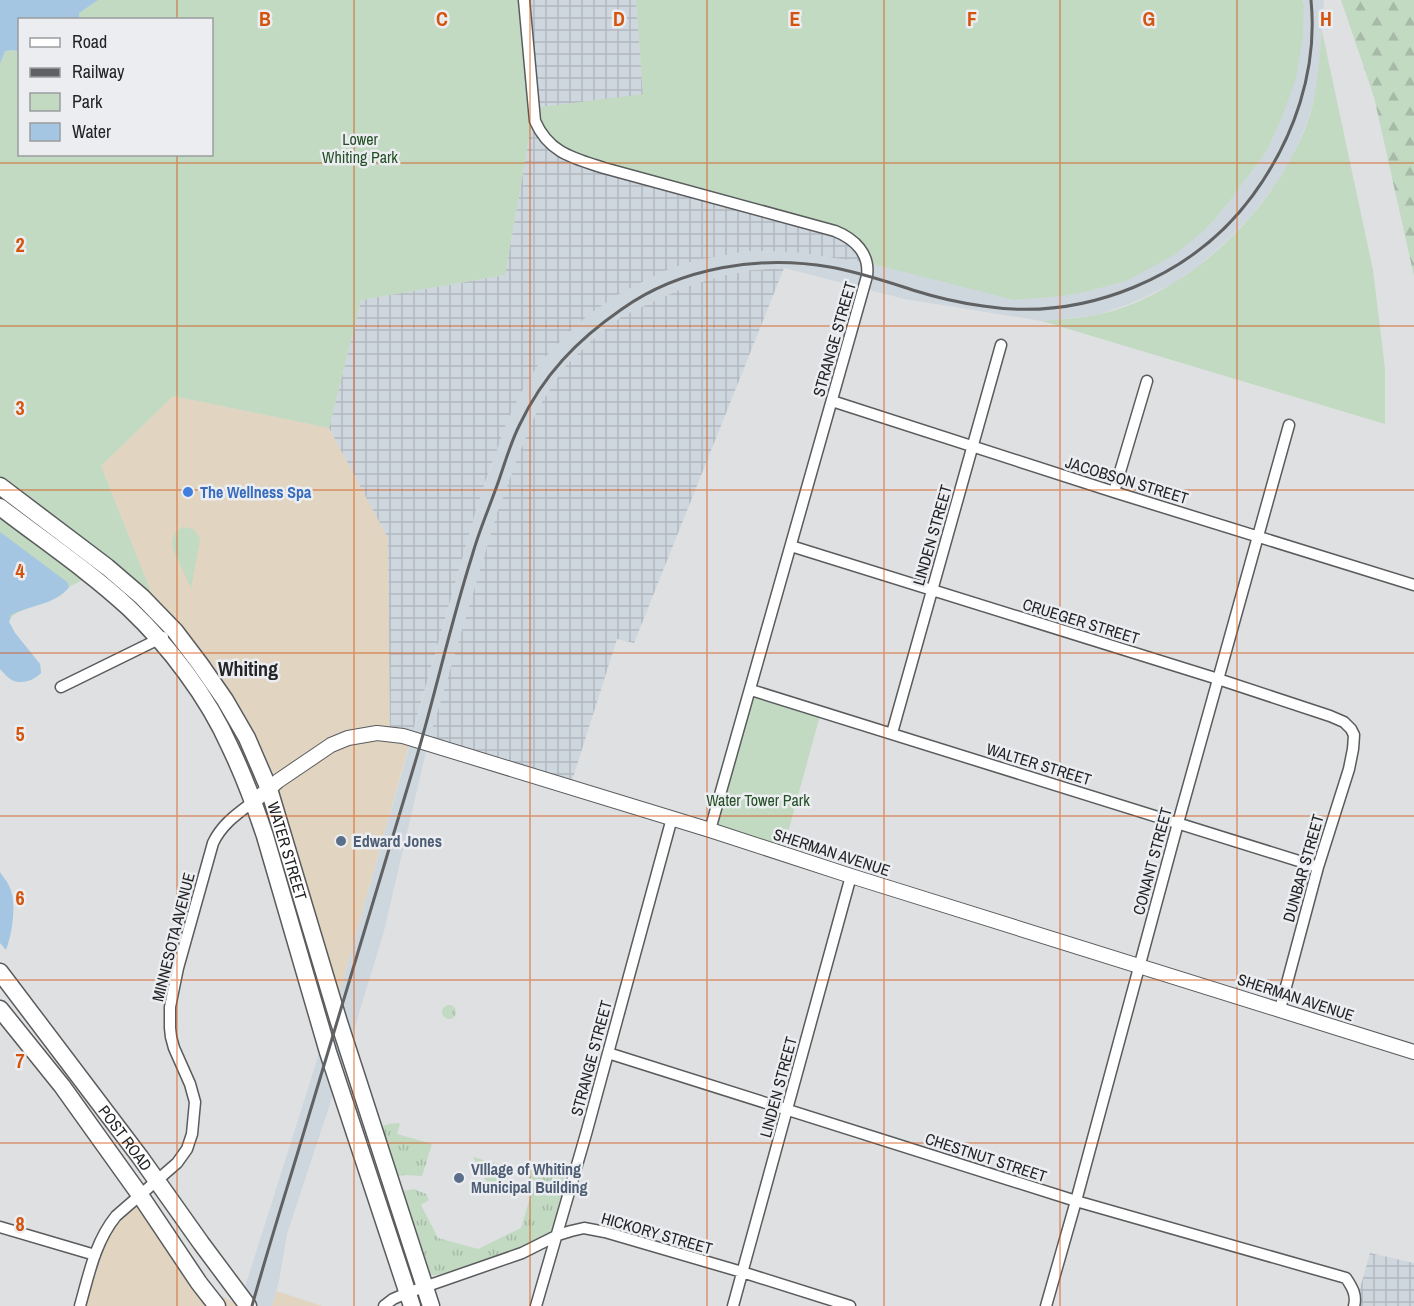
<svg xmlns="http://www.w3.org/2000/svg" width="1414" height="1306" viewBox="0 0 1414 1306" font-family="'Archivo Narrow',sans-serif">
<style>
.commercial{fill:#e1d4c0}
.industrial{fill:url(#industrial-grid)}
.built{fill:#ced6de}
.grass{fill:url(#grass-tufts)}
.forest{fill:url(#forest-firs)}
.green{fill:#c2d9c2}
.water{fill:#a4c6e2}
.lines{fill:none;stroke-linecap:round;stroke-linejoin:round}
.minor-casing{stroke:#595b5d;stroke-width:13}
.tertiary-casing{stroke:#595b5d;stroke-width:16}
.secondary-casing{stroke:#595b5d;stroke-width:19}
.minor{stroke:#fff;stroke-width:10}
.tertiary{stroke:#fff;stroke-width:14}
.secondary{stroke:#fff;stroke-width:16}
.rail{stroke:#606162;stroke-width:3}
.grid{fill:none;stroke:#d4540e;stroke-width:1.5;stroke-opacity:0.55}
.shop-dot{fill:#3f7fe0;stroke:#ebedf0;stroke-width:2}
.service-dot{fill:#5c6f8a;stroke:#ebedf0;stroke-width:2}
.labels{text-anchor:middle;stroke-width:5;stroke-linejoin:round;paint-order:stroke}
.park-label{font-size:16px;fill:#234f25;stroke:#ebedf0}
.street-label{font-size:16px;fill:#232425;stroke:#ebedf0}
.shop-label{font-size:16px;font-weight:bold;fill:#366cbe;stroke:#ebedf0;text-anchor:start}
.service-label{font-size:16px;font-weight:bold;fill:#4e5e75;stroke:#ebedf0;text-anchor:start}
.quarter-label{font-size:20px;font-weight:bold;fill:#232425;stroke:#ebedf0}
.grid-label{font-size:20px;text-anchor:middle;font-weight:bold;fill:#d4540e;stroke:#ebedf0;stroke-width:5;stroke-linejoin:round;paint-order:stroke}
</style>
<defs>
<pattern id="industrial-grid" width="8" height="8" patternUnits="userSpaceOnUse" patternTransform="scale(1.5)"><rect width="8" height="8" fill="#ced6de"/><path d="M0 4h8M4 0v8" fill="none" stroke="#b1b8be"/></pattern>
<pattern id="grass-tufts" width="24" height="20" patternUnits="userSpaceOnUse" patternTransform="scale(1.5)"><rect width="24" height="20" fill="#c2d9c2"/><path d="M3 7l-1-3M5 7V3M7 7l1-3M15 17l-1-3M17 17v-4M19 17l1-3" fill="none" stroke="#a6baa7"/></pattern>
<pattern id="forest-firs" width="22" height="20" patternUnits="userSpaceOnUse" patternTransform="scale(1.5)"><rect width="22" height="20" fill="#c2d9c2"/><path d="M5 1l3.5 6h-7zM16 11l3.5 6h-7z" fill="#a6baa7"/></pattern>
</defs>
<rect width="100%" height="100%" fill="#dee0e2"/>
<!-- commercial -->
<path class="commercial" d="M 173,396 L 329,428 L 388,538 L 390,734 L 411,738 L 335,1009 L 247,738 L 161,617 L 101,466 Z
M 140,1195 L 199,1283 L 240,1306 L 80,1306 L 102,1237 Z
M 276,1291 L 322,1306 L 272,1306 Z"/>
<!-- industrial -->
<path class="industrial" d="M 524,0 L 636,0 L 643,95 L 534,108 Z
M 535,121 L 835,231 L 868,263 L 792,252 L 750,251 L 731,254 L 569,332 L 539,364 L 524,388 L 491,465 L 477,507 L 411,738 L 390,734 L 388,538 L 329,428 L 361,300 L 505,275 L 531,127 Z
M 784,268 L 634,643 L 617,639 L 570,787 L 428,743 L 497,513 L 518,456 L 538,408 L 565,366 L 592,340 L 622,316 L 685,287 L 721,276 L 751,270 Z
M 1370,1253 L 1414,1263 L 1414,1306 L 1355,1306 Z"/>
<!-- built -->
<path class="built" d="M 1302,0 L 1324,0 L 1322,31 L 1317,87 L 1308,120 L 1293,156 L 1275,185 L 1251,216 L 1228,240 L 1197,267 L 1172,284 L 1132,303 L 1097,315 L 1042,321 L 905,299 L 784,268 L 751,270 L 721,276 L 685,287 L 622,316 L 592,340 L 565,366 L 538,408 L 518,456 L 497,513 L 428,743 L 384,931 L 348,1049 L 287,1234 L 279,1281 L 272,1306 L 239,1306 L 324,1038 L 335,1009 L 477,507 L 507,421 L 524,387 L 539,364 L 569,332 L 588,315 L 617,295 L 661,272 L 696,260 L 731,254 L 750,251 L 792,252 L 868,263 L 1014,300 L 1063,296 L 1089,291 L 1126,281 L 1207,228 L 1228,203 L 1266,152 L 1280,122 L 1303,37 L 1304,6 Z"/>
<!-- grass -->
<path class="grass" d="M442 1012a7 7 0 1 1 14 0a7 7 0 1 1-14 0Z
M 398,1123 L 400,1124 L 397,1134 L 432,1144 L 422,1176 L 405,1175 L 398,1176 L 382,1126 L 389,1124 Z
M 473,1157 L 505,1166 L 500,1186 L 487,1182 Z
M 532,1166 L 559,1172 C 565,1175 567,1179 568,1186 C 564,1198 559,1226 550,1234 C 539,1244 445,1278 431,1275 L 403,1191 L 414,1189 L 426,1194 L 429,1200 L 421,1205 L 438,1238 L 478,1249 L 521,1228 L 535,1181 L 526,1178 L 528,1169 Z"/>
<!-- forest -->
<path class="forest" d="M 1341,0 L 1414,0 L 1414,276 L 1374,97 Z"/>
<!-- green -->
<path class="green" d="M 98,0 L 524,0 L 534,108 L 643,94 L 636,0 L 1302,0 L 1304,6 L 1303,37 L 1296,78 L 1280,122 L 1266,152 L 1228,203 L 1207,228 L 1174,255 L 1126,281 L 1089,291 L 1063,296 L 1014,300 L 868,263 L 852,240 L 571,158 L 535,121 L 531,127 L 505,275 L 361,300 L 329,428 L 173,396 L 101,466 L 161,617 L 107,567 L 69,587 C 56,605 29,604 12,616 L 9,622 L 15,633 L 40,664 L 41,673 C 34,680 22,685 12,680 C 8,678 3,672 0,669 L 0,64 L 5,51 L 13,50 L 19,52 L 20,154 L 212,154 L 212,20 L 79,20 L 78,13 Z
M 1322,31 L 1373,270 L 1385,369 L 1385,424 L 1042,321 C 1060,319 1079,318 1097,315 C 1190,294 1276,209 1308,121 C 1318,92 1319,61 1322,31 Z
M 183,527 L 193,529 L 199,536 L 200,540 L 191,588 L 173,549 C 171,540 174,531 183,527 Z
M 751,690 L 821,712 L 782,854 L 710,830 Z"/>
<!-- water -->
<path class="water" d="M 0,0 L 98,0 L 79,13 L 79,19 L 20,20 L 19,52 L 13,50 L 5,51 L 0,64 Z
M 0,532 L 67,582 L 69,587 C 55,605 29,605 11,615 L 9,622 L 15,633 L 40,664 L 41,673 C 34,680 22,685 12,680 C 8,678 3,672 0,669 Z
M 0,872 C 3,877 8,882 10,888 C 17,903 12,935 6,950 L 0,943 Z"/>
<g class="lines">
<defs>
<path id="minor" d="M 524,0 L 535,121 C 549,153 573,158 604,168 L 835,231 C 855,239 870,254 867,276 L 710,830
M 832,401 L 1114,492 L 1414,585
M 1114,492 L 1147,381
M 791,546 L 1218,679 L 1330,716 L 1344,722 L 1351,729 L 1354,735 L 1353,749 L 1349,769 L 1318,867 L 1280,1009
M 61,687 L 163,637
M 751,690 L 1318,867
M 892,733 L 1001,345
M 608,1053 L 1076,1201 L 1346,1278 C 1352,1287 1357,1295 1354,1306
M 0,1227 L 95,1255
M 80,1306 C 89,1274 95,1242 116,1216 L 177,1163 L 187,1149 L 192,1134 L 195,1102 L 190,1084 L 174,1048 L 171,1037 L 170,1028 L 170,1007 L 178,968 L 213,843 C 222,824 237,814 253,802
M 384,1306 L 393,1299 L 407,1293 L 522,1253 L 558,1235 L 571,1231 L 584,1228 L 605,1232 L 742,1272 L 850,1306
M 536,1306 L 586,1134 L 672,818
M 733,1306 L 851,876
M 1046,1306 L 1076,1201 L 1178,823 L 1289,425"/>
<path id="tertiary" d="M 253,802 L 278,781 L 331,745 L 348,738 L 377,733 L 403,736 L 710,830 L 851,876 L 1414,1052"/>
<g id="secondary">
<path id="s1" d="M 0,486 L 107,567 L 142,597 L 175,631 L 200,664 L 225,700 L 247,738 L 269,789 L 338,1019 L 431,1306"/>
<path d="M 0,507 C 43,540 89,571 129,608 C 169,646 208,697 230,747 C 244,776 255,806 265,836 L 328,1052 L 412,1306"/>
<path id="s2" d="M 0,972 L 140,1157 L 201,1243 L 248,1306"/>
<path d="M 0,1009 L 62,1086 L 140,1195 L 199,1283 L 217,1306"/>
</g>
</defs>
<!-- minor casing -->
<use href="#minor" class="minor-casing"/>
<!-- tertiary casing -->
<use href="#tertiary" class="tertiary-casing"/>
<!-- secondary casing -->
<use href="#secondary" class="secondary-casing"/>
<!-- minor -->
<use href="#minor" class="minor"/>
<!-- tertiary -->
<use href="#tertiary" class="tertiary"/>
<!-- secondary -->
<use href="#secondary" class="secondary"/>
<!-- rail -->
<path class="rail" d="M 252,1306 C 267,1252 284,1198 300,1145 C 338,1018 377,892 414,766 C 435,696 450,625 472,556 C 478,534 487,513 495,491 C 503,470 509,446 519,426 C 543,375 577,340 622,309 C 681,267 760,255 830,267 C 859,272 888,282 916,291 C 938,298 961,303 983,306 C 1085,322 1193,277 1253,195 C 1294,139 1318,70 1311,0"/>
</g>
<!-- grid -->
<path class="grid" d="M 177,0 L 177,20M 354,0 L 354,1306M 530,0 L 530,1306M 707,0 L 707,1306M 884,0 L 884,1306M 1060,0 L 1060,1306M 1237,0 L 1237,1306M 177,154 L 177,1306M 0,163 L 1414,163M 0,326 L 1414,326M 0,490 L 1414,490M 0,653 L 1414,653M 0,816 L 1414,816M 0,980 L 1414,980M 0,1143 L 1414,1143"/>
<!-- markers -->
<circle class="shop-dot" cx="188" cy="492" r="6"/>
<g class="service-dot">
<circle cx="341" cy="841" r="6"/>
<circle cx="459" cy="1178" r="6"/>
</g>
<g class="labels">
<!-- park labels -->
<g class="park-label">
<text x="360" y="145">Lower<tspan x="360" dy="18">Whiting Park</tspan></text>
<text x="758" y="806">Water Tower Park</text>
</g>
<!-- street labels -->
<g class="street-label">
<text transform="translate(834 339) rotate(-74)" y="6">STRANGE STREET</text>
<text transform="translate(1127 480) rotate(17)" y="6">JACOBSON STREET</text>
<text transform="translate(932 535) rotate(-74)" y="6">LINDEN STREET</text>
<text transform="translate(1081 621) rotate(17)" y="6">CRUEGER STREET</text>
<text transform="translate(1039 764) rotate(17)" y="6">WALTER STREET</text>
<text dy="6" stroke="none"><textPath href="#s1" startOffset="477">WATER STREET</textPath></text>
<text transform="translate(832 852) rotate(18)" y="6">SHERMAN AVENUE</text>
<text transform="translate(1152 861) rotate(-75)" y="6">CONANT STREET</text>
<text transform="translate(1303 868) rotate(-74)" y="6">DUNBAR STREET</text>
<text transform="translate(173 937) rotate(-76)" y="6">MINNESOTA AVENUE</text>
<text transform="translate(1296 997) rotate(18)" y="6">SHERMAN AVENUE</text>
<text transform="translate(591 1058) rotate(-75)" y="6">STRANGE STREET</text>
<text transform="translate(778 1087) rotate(-75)" y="6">LINDEN STREET</text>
<text dy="6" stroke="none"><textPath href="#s2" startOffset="208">POST ROAD</textPath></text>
<text transform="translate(986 1157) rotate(18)" y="6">CHESTNUT STREET</text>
<text transform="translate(657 1233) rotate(16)" y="6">HICKORY STREET</text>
</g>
<!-- shop labels -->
<g class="shop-label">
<text x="200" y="498">The Wellness Spa</text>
</g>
<!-- service labels -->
<g class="service-label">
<text x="353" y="847">Edward Jones</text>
<text x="471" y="1175">VIllage of Whiting<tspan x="471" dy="18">Municipal Building</tspan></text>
</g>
<!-- quarter labels -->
<g class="quarter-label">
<text x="248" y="676">Whiting</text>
</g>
</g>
<g class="grid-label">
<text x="265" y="26">B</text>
<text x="442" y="26">C</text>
<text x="619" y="26">D</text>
<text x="795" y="26">E</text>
<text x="972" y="26">F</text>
<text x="1149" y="26">G</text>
<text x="1326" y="26">H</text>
<text x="20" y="252">2</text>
<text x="20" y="415">3</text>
<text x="20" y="578">4</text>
<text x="20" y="741">5</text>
<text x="20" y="905">6</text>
<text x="20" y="1068">7</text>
<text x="20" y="1231">8</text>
</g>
<!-- legend -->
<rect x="18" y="18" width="195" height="138" fill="#ebedf0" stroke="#9b9d9f" stroke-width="1.5"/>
<rect x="30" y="38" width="30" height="9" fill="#ffffff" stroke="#9b9d9f" stroke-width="1.5"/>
<text x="72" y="48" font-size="18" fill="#232425">Road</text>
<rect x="30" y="68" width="30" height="9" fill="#606162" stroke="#9b9d9f" stroke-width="1.5"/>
<text x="72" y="78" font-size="18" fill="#232425">Railway</text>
<rect x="30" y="93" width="30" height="18" fill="#c2d9c2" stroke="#9b9d9f" stroke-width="1.5"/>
<text x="72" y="108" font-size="18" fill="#232425">Park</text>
<rect x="30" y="123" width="30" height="18" fill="#a4c6e2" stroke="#9b9d9f" stroke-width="1.5"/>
<text x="72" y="138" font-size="18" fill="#232425">Water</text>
</svg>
